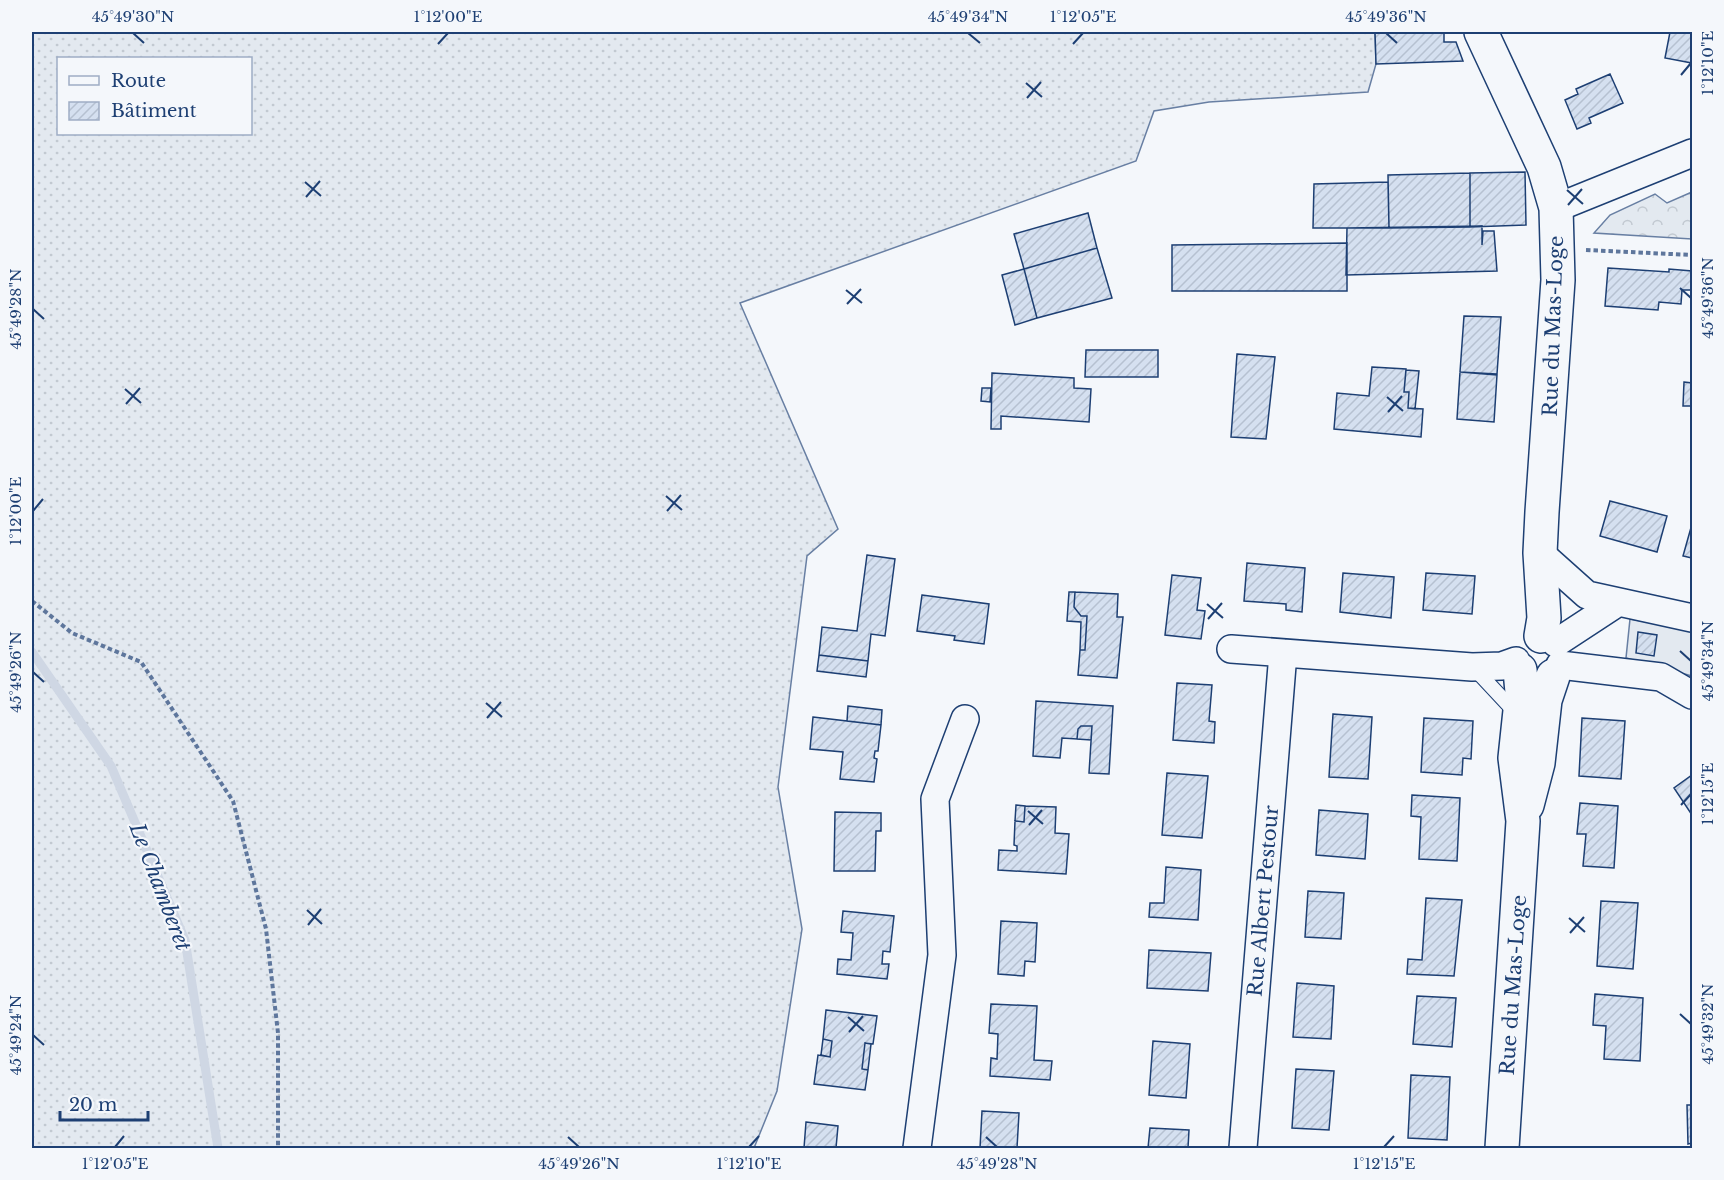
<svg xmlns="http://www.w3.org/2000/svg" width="1724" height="1180" viewBox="0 0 1724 1180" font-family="'Libre Baskerville',serif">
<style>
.grass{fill:url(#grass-dots);stroke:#687fa3;stroke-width:1.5;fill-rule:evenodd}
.forest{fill:url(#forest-crowns);stroke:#687fa3;stroke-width:1.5}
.garden{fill:#e3e9f0;stroke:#687fa3;stroke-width:1.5}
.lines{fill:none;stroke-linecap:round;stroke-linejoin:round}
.stream{stroke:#cfd7e4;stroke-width:9}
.building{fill:url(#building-hatch);stroke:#1d3f73;stroke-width:1.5}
.lane-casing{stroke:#1d3f73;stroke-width:16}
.street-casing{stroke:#1d3f73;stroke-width:30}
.secondary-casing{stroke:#1d3f73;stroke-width:36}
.path{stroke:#5e769c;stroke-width:4;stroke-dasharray:4.5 3;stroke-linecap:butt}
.lane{stroke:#f4f7fb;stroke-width:14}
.street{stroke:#f4f7fb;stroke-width:27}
.secondary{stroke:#f4f7fb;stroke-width:33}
.ticks{fill:none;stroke:#1d3f73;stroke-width:2}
.labels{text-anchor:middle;stroke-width:4.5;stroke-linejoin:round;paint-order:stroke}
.street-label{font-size:20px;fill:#1d3f73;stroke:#f4f7fb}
.water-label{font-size:21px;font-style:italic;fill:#1d3f73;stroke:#f4f7fb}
.neatline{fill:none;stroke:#1d3f73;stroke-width:2}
.ticks-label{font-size:15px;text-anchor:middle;fill:#1d3f73}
</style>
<defs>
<pattern id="grass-dots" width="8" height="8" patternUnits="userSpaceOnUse" patternTransform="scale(1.5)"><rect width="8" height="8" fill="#e3e9f0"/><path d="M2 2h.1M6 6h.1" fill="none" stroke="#c2c9d1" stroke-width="1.8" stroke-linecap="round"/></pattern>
<pattern id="forest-crowns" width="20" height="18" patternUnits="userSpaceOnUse" patternTransform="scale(1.5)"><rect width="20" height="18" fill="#e3e9f0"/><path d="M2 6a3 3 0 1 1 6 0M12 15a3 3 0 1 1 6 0" fill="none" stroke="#c2c9d1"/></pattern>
<pattern id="building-hatch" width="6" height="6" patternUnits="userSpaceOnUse" patternTransform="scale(1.5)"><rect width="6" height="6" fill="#d5e0f0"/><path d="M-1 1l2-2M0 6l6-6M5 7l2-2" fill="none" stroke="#b6c1d1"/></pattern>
</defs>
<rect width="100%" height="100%" fill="#f4f7fb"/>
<!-- grass -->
<path class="grass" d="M 32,32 L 1375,32 L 1376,64 L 1368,92 L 1209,102 L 1154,111 L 1136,161 L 740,303 L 838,529 L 807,556 L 778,787 L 802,929 L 777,1091 L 754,1148 L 32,1148 ZM 58,58 L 250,58 L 250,134 L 58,134 Z"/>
<!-- forest -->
<path class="forest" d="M 1692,192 L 1692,239 L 1594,233 L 1610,215 L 1655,194 L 1667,203 Z"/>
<!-- garden -->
<path class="garden" d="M 1630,619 L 1692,630 L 1692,676 L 1626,658 Z"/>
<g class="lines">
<!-- stream -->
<path class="stream" d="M 32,652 L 111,766 L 185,940 L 218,1148"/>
</g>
<!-- building -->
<path class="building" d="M 1375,32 L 1444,32 L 1444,42 L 1456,42 L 1463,61 L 1376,64 Z
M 1670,32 L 1692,32 L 1692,63 L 1665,58 Z
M 1610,74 L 1623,103 L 1589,118 L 1591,123 L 1577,129 L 1565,100 L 1578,94 L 1576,89 Z
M 1525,172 L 1526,225 L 1470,227 L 1470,173 Z
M 1470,173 L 1470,227 L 1389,228 L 1388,175 Z
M 1388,182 L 1389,228 L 1313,228 L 1314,184 Z
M 1088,213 L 1097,248 L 1024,269 L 1014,234 Z
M 1482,226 L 1482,245 L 1483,231 L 1494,231 L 1497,271 L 1346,275 L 1347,228 Z
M 1347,243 L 1347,291 L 1172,291 L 1172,245 Z
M 1097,248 L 1112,298 L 1037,318 L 1024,269 Z
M 1608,268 L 1669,272 L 1669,269 L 1692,271 L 1692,290 L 1682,290 L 1681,304 L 1659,302 L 1658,310 L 1605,306 Z
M 1024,269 L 1037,318 L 1015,325 L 1002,275 Z
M 1464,316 L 1501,317 L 1497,374 L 1460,372 Z
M 1086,350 L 1158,350 L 1158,377 L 1085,377 Z
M 1237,354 L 1275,357 L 1266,439 L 1231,437 Z
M 1372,367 L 1406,369 L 1404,392 L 1409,392 L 1408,408 L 1423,409 L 1421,437 L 1334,429 L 1337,393 L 1369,396 Z
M 1406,370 L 1419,371 L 1415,409 L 1408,408 L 1409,392 L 1404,392 Z
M 1460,372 L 1497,375 L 1494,422 L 1457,419 Z
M 992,373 L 1074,378 L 1074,388 L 1091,389 L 1089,422 L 1001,416 L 1001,429 L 991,429 Z
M 1684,382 L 1692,383 L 1692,406 L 1683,406 Z
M 982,388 L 991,388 L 990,402 L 981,401 Z
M 1610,501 L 1667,516 L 1657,552 L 1600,536 Z
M 1692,524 L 1692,558 L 1683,556 Z
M 867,555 L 895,559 L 885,636 L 871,634 L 868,661 L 819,655 L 822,627 L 857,631 Z
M 1247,563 L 1305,568 L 1302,612 L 1286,610 L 1286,604 L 1244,601 Z
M 1343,573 L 1394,577 L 1391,618 L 1340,612 Z
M 1426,573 L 1475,576 L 1472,614 L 1423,610 Z
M 1172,575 L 1201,578 L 1197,610 L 1205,611 L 1201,639 L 1165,635 Z
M 1069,592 L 1075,592 L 1074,607 L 1081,616 L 1087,616 L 1085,650 L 1080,650 L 1081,622 L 1067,621 Z
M 1075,592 L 1118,594 L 1117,617 L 1123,617 L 1117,678 L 1078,675 L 1080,650 L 1085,650 L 1087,616 L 1081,616 L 1074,607 Z
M 922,595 L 989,604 L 984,644 L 954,640 L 955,636 L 917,631 Z
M 1638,632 L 1657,635 L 1654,656 L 1636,653 Z
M 819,655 L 868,661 L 866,677 L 817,671 Z
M 1177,683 L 1212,685 L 1209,721 L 1215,722 L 1214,743 L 1173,740 Z
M 1036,701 L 1113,706 L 1109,774 L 1089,773 L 1092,726 L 1081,726 L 1078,729 L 1077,739 L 1062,738 L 1060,758 L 1033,756 Z
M 848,706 L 882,710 L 881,725 L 847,721 Z
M 1333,714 L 1372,717 L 1368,779 L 1329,777 Z
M 813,717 L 881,725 L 878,751 L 875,751 L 874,758 L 877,759 L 874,782 L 840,779 L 843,752 L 810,749 Z
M 1424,718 L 1473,721 L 1471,759 L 1463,758 L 1462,775 L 1421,772 Z
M 1582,718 L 1625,721 L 1621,779 L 1579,776 Z
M 1081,726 L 1092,726 L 1091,740 L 1077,739 L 1078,729 Z
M 1167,773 L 1208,776 L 1202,838 L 1162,835 Z
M 1692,775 L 1692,815 L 1674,788 Z
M 1412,795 L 1460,798 L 1457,861 L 1419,859 L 1421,817 L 1411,816 Z
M 1580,803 L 1618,806 L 1614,868 L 1583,866 L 1586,834 L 1577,834 Z
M 1016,805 L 1025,806 L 1024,822 L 1015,821 Z
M 1025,806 L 1056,807 L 1055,833 L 1069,834 L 1066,874 L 998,870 L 999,850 L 1017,851 L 1017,846 L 1014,845 L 1015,821 L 1024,822 Z
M 1319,810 L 1368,814 L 1365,859 L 1316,855 Z
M 835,812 L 881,813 L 881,831 L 876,831 L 875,871 L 834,871 Z
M 1166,867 L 1201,870 L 1198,920 L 1149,917 L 1150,903 L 1164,903 Z
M 1308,891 L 1344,893 L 1341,939 L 1305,937 Z
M 1426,898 L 1462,900 L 1454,976 L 1407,974 L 1408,959 L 1422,960 Z
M 1601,901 L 1638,903 L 1633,969 L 1597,966 Z
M 843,911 L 894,916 L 890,952 L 883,951 L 882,964 L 889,964 L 887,979 L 837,974 L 838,959 L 851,960 L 853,933 L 841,932 Z
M 1001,921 L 1037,923 L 1035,962 L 1025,961 L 1024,976 L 998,974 Z
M 1149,950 L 1211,953 L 1208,991 L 1147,988 Z
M 1297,983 L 1334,986 L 1331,1039 L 1293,1037 Z
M 1595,994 L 1643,998 L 1640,1061 L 1604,1059 L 1606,1026 L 1593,1025 Z
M 1417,996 L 1456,998 L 1452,1047 L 1413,1044 Z
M 991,1004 L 1037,1006 L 1034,1060 L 1052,1061 L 1050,1080 L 990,1076 L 991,1058 L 997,1059 L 998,1034 L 989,1033 Z
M 826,1010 L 877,1016 L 873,1044 L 865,1043 L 862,1069 L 868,1070 L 865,1090 L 814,1084 L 818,1055 L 830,1057 L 832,1041 L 823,1039 Z
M 823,1039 L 832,1041 L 830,1057 L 821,1055 Z
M 1153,1041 L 1190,1044 L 1186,1098 L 1149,1095 Z
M 865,1043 L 871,1044 L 868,1070 L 862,1069 Z
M 1296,1069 L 1334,1071 L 1329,1130 L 1292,1128 Z
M 1411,1075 L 1450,1077 L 1447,1140 L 1408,1138 Z
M 1687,1105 L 1692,1105 L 1692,1143 L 1688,1144 Z
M 982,1111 L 1019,1113 L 1017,1148 L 980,1148 Z
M 806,1122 L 838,1126 L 836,1148 L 839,1148 L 804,1148 Z
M 1150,1128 L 1189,1130 L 1188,1148 L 1148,1148 Z"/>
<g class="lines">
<defs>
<path id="lane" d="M 1474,668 L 1516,713"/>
<path id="street" d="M 1556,208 L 1692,153
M 1540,553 L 1587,595 L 1692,618
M 1556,643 L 1617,603
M 1231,649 L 1472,667 L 1502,666 L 1516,661
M 1560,665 L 1661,677 L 1692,695
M 917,1148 L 942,955 L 935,799 L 965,719
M 1243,1148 L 1283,653"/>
<path id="secondary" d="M 1481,32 L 1544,167 L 1556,208 L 1558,280 L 1542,512 L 1540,553 L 1544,618 L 1541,636
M 1527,805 L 1538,763 L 1545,700 L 1553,676
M 1502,1148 L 1523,821 L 1515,758 L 1522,692 L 1520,670"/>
</defs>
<!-- lane casing -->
<use href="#lane" class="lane-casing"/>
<!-- street casing -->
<use href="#street" class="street-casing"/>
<!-- secondary casing -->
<use href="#secondary" class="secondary-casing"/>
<!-- path -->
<path class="path" d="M 1586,250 L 1692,255
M 32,601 L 72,633 L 141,662 L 233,801 L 266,929 L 278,1033 L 278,1148"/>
<!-- lane -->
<use href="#lane" class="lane"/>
<!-- street -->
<use href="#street" class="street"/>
<!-- secondary -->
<use href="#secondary" class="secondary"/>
</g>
<!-- ticks -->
<path class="ticks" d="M 133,33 L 144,43M 968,33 L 980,43M 1386,33 L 1397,43M 438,44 L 448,33M 1073,44 L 1083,33M 1681,75 L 1691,63M 1026,83 L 1042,97M 1027,98 L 1041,82M 305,182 L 321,196M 1567,190 L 1583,204M 306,197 L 320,181M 1568,205 L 1582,189M 1680,288 L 1691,298M 846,290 L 862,303M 847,304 L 861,289M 33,309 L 44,319M 125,389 L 141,403M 1387,397 L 1403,411M 126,404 L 140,388M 1388,412 L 1402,396M 666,496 L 682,510M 33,511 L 43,499M 667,511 L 681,495M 1207,604 L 1223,618M 1208,619 L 1222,603M 1680,651 L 1691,661M 33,672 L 44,682M 486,703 L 502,717M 487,718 L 501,702M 1681,805 L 1691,794M 1028,811 L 1043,824M 1029,825 L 1042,810M 307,910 L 322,924M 1569,918 L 1585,932M 308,925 L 321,909M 1570,933 L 1584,917M 1680,1014 L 1691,1024M 848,1017 L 864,1031M 849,1032 L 863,1016M 33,1035 L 44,1045M 568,1137 L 579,1147M 986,1137 L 997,1147M 115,1147 L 124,1136M 749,1147 L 759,1136M 1384,1147 L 1394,1136"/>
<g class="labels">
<!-- street labels -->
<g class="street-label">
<text transform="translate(1553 326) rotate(-88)" y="7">Rue du Mas-Loge</text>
<text transform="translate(1263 901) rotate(-85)" y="7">Rue Albert Pestour</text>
<text transform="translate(1513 985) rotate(-86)" y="7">Rue du Mas-Loge</text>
</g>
<!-- water labels -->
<g class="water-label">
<text transform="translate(160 887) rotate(69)" y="7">Le Chamberet</text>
</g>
</g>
<!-- border -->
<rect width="1724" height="1180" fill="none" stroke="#f4f7fb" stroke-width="66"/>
<!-- legend -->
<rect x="57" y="57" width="195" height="78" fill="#f4f7fb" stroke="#9eadc5" stroke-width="1.5"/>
<rect x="69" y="76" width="30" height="9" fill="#f4f7fb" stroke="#9eadc5" stroke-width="1.5"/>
<text x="111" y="87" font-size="18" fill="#1d3f73">Route</text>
<rect x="69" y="102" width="30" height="18" fill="url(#building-hatch)" stroke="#9eadc5" stroke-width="1.5"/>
<text x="111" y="117" font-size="18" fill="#1d3f73">Bâtiment</text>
<!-- scale -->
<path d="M60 1111v9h88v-9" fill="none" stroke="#1d3f73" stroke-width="3"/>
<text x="69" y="1111" font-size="18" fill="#1d3f73" stroke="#f4f7fb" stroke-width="4.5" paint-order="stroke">20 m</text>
<rect x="33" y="33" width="1658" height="1114" class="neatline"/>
<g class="ticks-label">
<text x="133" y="22">45°49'30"N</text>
<text x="448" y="22">1°12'00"E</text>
<text x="968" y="22">45°49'34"N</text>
<text x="1083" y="22">1°12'05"E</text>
<text x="1386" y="22">45°49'36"N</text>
<text transform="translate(1708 63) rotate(-90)" y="5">1°12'10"E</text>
<text transform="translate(1708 298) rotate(-90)" y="5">45°49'36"N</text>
<text transform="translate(16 309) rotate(-90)" y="5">45°49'28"N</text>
<text transform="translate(16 511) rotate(-90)" y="5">1°12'00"E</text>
<text transform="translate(1708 661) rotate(-90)" y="5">45°49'34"N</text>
<text transform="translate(16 672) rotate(-90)" y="5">45°49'26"N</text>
<text transform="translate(1708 794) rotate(-90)" y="5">1°12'15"E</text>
<text transform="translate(1708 1024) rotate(-90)" y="5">45°49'32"N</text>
<text transform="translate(16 1035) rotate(-90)" y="5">45°49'24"N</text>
<text x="115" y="1169">1°12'05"E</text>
<text x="579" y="1169">45°49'26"N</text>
<text x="749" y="1169">1°12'10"E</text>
<text x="997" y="1169">45°49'28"N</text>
<text x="1384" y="1169">1°12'15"E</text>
</g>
</svg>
